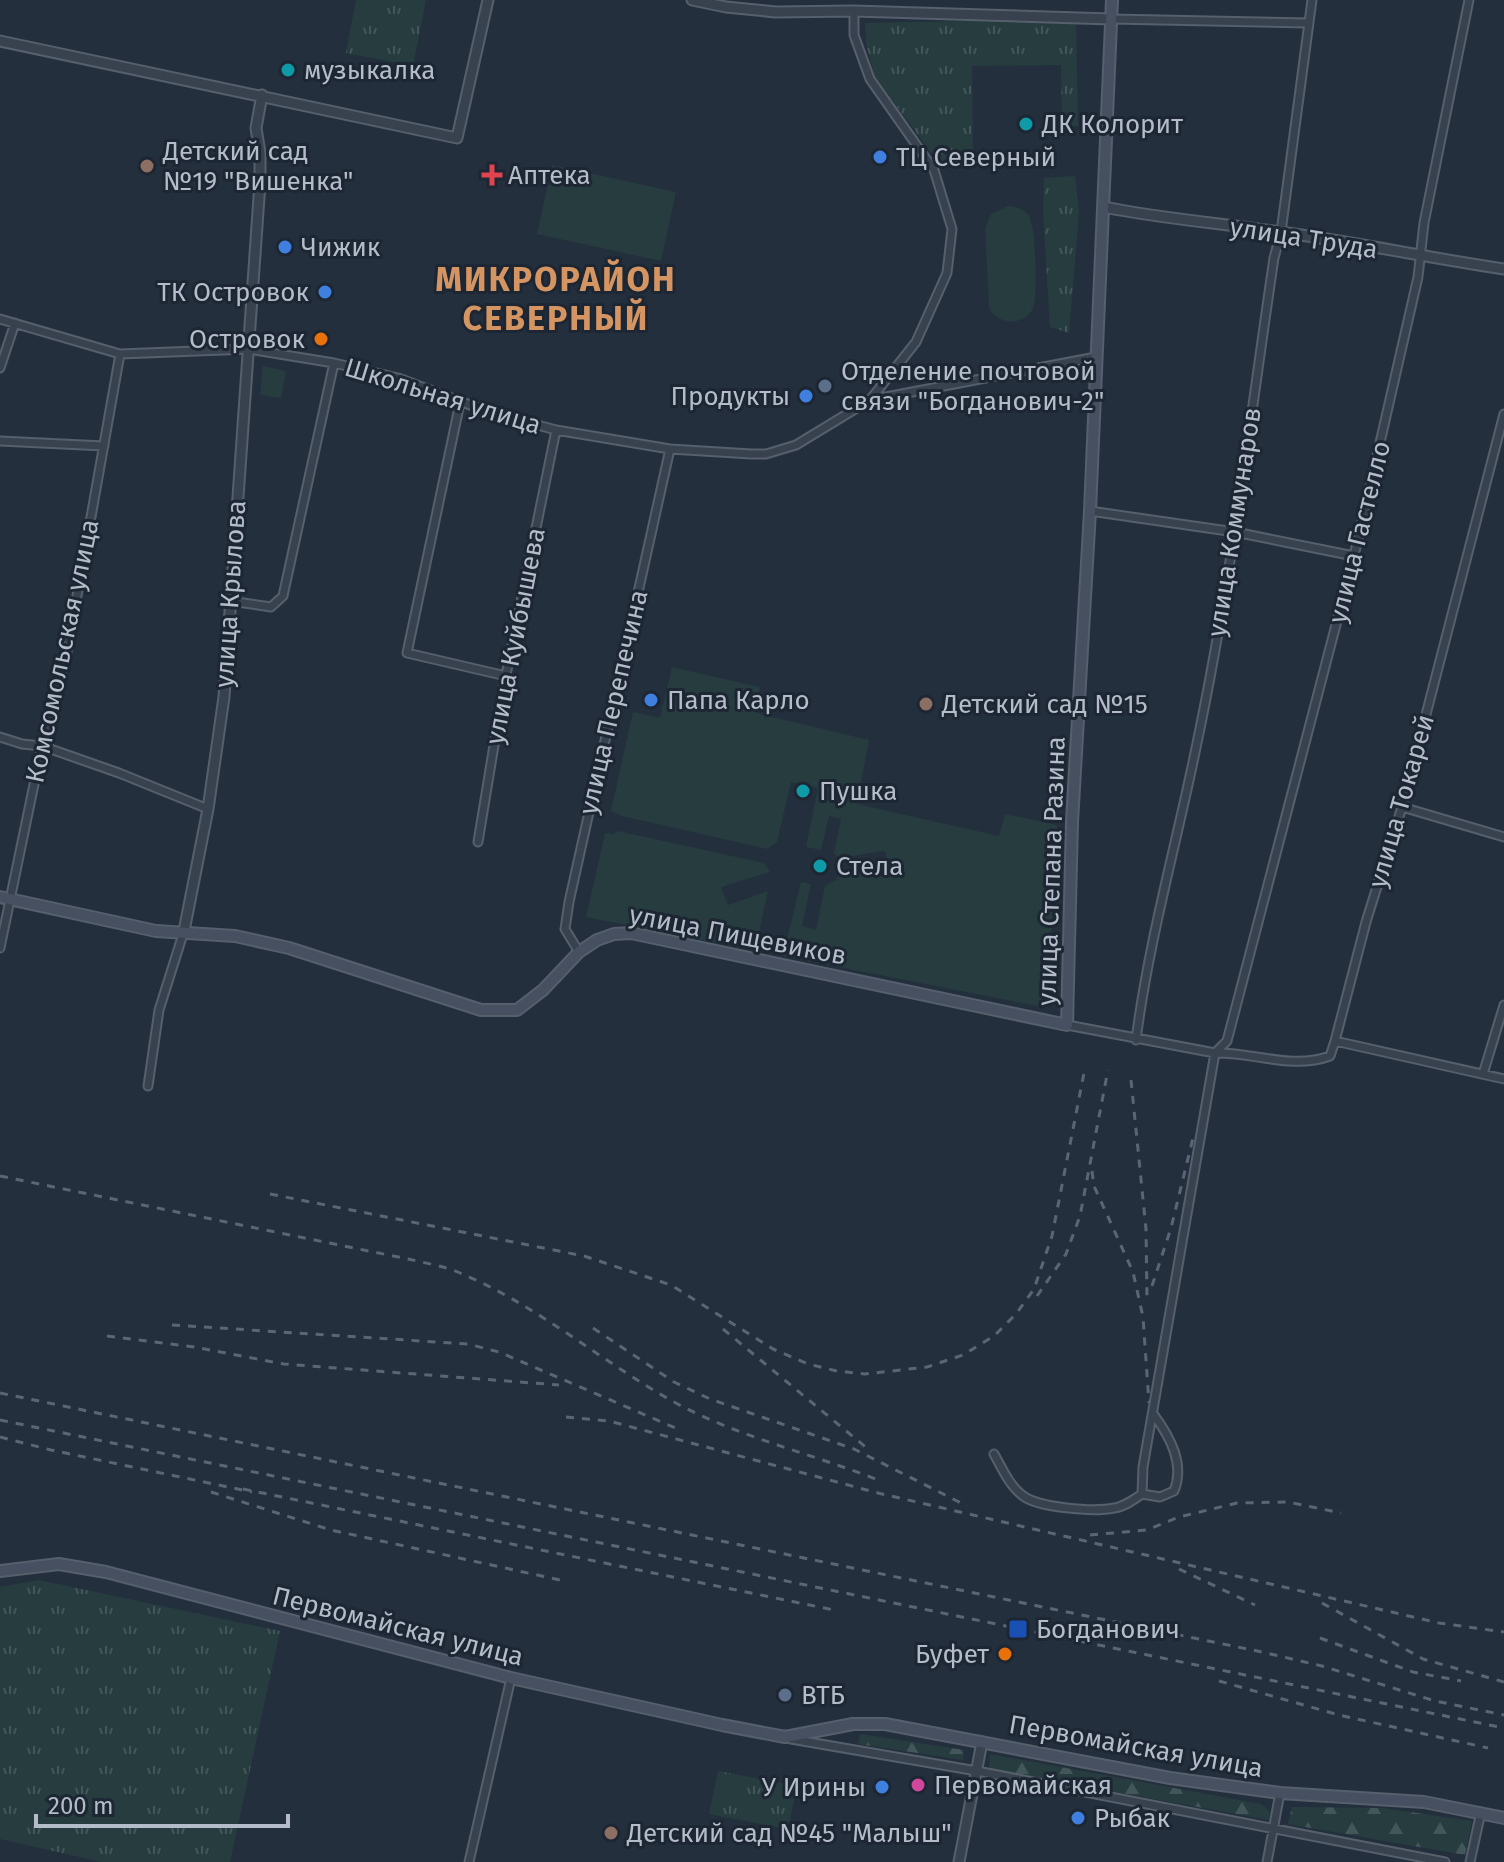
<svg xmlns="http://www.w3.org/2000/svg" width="1504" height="1862" viewBox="0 0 1504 1862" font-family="'Fira Sans',sans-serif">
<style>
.green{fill:#263c3f}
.forest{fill:url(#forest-firs)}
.park{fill:url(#park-tufts)}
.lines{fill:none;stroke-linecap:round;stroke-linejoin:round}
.minor-casing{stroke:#565f6c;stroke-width:11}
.tertiary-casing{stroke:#565f6c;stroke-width:13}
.secondary-casing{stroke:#565f6c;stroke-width:14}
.minor{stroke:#38414e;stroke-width:7}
.tertiary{stroke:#38414e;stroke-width:9}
.secondary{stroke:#465061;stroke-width:10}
.rail{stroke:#5a6575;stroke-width:3;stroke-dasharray:8 8;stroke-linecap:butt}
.culture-dot{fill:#0f9aa8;stroke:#1d2633;stroke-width:3}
.shop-dot{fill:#3f7fe0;stroke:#1d2633;stroke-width:3}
.education-dot{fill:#8d6e63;stroke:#1d2633;stroke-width:3}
.health-dot{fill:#e0444e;stroke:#1d2633;stroke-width:3}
.food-dot{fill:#e8710a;stroke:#1d2633;stroke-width:3}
.service-dot{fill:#5c6f8a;stroke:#1d2633;stroke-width:3}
.transit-dot{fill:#1a4fb4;stroke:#1d2633;stroke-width:3}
.hotel-dot{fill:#d1479c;stroke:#1d2633;stroke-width:3}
.labels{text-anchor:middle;stroke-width:6;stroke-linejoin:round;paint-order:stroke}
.poi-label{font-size:26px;fill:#b4bcc9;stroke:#1d2633;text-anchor:start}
.street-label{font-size:26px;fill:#b4bcc9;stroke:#1d2633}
.district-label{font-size:34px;font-weight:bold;letter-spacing:2px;fill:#d59563;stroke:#1d2633}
</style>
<defs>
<pattern id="forest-firs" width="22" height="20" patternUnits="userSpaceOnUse" patternTransform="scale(2)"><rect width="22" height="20" fill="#263c3f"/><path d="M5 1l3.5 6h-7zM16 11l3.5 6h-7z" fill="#435659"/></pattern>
<pattern id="park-tufts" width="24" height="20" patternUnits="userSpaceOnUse" patternTransform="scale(2)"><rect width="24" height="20" fill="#263c3f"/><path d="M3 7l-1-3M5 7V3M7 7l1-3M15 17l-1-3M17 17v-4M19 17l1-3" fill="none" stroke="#435659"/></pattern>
</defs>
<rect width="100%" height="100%" fill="#242f3e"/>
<!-- green -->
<path class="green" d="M 552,165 L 676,192 L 661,261 L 537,234 Z
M 1008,206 C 1016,206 1024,209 1029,216 C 1036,225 1038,298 1033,308 C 1025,327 996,325 989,307 L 985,228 L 991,214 Z
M 263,366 L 286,371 L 281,398 L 260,395 Z
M 672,667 L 760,687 L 756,713 L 869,740 L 857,804 L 999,836 L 1005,814 L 1057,825 L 1047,1008 L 586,917 L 605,833 L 613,834 L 618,831 L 764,863 L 770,872 L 721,887 L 728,905 L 768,891 L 758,937 L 786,943 L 801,882 L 811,884 L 802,926 L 816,930 L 825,886 L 836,880 L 840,872 L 888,864 L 885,851 L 839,858 L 834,853 L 841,819 L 829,816 L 821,850 L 806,847 L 818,788 L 791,782 L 777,842 L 767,849 L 622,816 L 611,811 L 633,712 L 660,718 Z"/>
<!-- forest -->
<path class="forest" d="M 860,1734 L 964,1750 L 963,1760 L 858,1744 Z
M 990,1754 L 1261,1804 L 1270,1812 L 1269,1820 L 989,1769 Z
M 1292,1807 L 1383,1808 L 1472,1821 L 1465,1855 L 1288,1824 Z"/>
<!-- park -->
<path class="park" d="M 356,0 L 426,0 L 413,66 L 346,53 Z
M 1076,19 L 1078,126 L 1062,126 L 1061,65 L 972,66 L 973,161 L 938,162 L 875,77 L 866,44 L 865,23 Z
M 1075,176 L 1079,212 L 1069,333 L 1050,327 L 1043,212 L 1044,178 Z
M 39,1580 L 280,1631 L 230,1862 L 102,1862 L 0,1839 L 0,1587 Z
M 718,1771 L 797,1786 L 788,1829 L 709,1814 Z"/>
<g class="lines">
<defs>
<path id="minor" d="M 854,11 L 854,35 L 870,79 L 934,170 L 952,229 L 947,273 L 916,342 L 870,400
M 1111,19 L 1309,23
M 0,319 L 120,354 L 248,349 L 334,363 L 398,378 L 489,412 L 556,430 L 670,449 L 751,454 L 766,454 L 796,445 L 870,400 L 1096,357
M 0,368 L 15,323
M 460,403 L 407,653 L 506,676
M 1504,414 L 1402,807 L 1366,922 L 1335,1041 L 1504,1079
M 0,441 L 104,446
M 1090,511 L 1235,532 L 1354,556
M 230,601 L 271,607 L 283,596 L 334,363
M 0,737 L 22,744 L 42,746 L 119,773 L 208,809
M 1402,807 L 1504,837
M 478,842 L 504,685 L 556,430
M 0,948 L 42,746 L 67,652 L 120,354
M 579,952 L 565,929 L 569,902 L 670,449
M 1067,1025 L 1215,1053 C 1254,1052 1292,1070 1330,1056 L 1335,1041
M 1136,1040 C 1149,939 1177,842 1197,743 C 1231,582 1250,419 1274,258 L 1281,232 L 1312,0
M 1215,1053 L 1227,1041 L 1354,556 L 1418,277 L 1424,223 L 1469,0
M 1483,1074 L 1504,1005
M 148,1086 L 159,1010 L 184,931
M 994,1454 C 1002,1468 1009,1485 1022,1495 C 1037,1508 1094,1512 1114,1508 C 1124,1507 1133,1500 1142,1494 L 1143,1467 L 1215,1053
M 1142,1494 L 1160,1497 L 1174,1491 C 1185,1464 1170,1437 1154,1415
M 791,1739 L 977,1771 L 1445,1862
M 469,1862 L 511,1678
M 1267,1862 L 1280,1793
M 1470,1862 L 1481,1812"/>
<path id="tertiary" d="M 692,0 L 726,7 L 776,12 L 854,11 L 1111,19
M 0,41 L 457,138 L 488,0
M 1104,207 C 1163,219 1221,223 1280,232 C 1355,242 1429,258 1504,269
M 184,931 L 208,809 L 224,697 L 260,183 L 260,153 L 256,128 L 262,95
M 959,1862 L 982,1742"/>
<path id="secondary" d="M 0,897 L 156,931 L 235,936 L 289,948 L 481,1010 L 517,1010 L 543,990 L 579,952 L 597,940 L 614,934 L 631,933 L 1067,1025 L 1072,822 L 1090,511 L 1112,0
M 0,1571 L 59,1564 L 106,1572 L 511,1678 L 722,1725 L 785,1737 L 853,1724 L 885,1724 L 1170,1778 L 1280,1793 L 1424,1802 L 1504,1818"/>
</defs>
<!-- minor casing -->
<use href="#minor" class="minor-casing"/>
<!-- tertiary casing -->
<use href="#tertiary" class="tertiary-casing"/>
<!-- secondary casing -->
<use href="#secondary" class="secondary-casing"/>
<!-- minor -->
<use href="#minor" class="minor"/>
<!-- tertiary -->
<use href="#tertiary" class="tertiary"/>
<!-- secondary -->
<use href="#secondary" class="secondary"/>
<!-- rail -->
<path class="rail" d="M 1131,1080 L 1146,1229 L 1147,1299
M 1092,1171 L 1094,1186 L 1133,1272 L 1143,1317 L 1149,1403
M 0,1176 L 408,1259 C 425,1263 444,1266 460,1273 C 537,1305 602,1362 674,1402 C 738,1437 810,1453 878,1480
M 270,1194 L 584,1256 L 671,1285 L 773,1349 L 808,1364 L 837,1371 L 865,1374 L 927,1367 L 963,1355 L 994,1336 L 1016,1314 L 1034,1289 L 1052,1236 L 1085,1068
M 1152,1286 L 1171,1228 L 1194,1134
M 1037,1296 L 1066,1254 L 1080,1216 L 1108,1070
M 172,1325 L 468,1344 L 499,1352 L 680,1430
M 593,1328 L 674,1382 L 710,1399 L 854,1449 L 967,1506
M 723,1329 L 868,1449
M 107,1336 L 194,1347 L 284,1364 L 559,1385
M 0,1393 L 1262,1652 L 1322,1666 L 1435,1701 L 1504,1715
M 566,1417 L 609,1421 L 878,1493 L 1439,1623 L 1504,1632
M 0,1420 L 1504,1728
M 0,1437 L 51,1450 L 252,1492
M 243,1489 L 834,1610
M 211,1492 L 331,1530 L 560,1580
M 1090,1535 L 1147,1530 L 1179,1517 L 1237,1503 L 1288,1502 L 1341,1513
M 1179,1569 L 1255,1605
M 1322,1603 L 1423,1659 L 1504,1682
M 1320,1638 L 1413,1672 L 1461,1681
M 1219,1681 L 1339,1715 L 1488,1748"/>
</g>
<!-- markers -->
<g class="culture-dot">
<circle cx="288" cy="70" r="8"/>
<circle cx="1026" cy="124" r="8"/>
<circle cx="803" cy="791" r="8"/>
<circle cx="820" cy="866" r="8"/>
</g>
<g class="shop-dot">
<circle cx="880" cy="157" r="8"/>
<circle cx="285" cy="247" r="8"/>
<circle cx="325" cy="292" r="8"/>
<circle cx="806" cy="396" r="8"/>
<circle cx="651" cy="700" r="8"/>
<circle cx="882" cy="1787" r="8"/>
<circle cx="1078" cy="1818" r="8"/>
</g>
<g class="education-dot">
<circle cx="147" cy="166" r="8"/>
<circle cx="926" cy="704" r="8"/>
<circle cx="611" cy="1833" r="8"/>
</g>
<path class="health-dot" d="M488 163h8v8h8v8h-8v8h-8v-8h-8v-8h8z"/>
<g class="food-dot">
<circle cx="321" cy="339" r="8"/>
<circle cx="1005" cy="1654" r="8"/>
</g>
<g class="service-dot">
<circle cx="825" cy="386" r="8"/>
<circle cx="785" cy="1695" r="8"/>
</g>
<rect class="transit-dot" x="1008" y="1619" width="20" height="20" rx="4"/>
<circle class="hotel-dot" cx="918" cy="1785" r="8"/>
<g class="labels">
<!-- poi labels -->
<g class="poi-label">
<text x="304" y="79">музыкалка</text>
<text x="1042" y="133">ДК Колорит</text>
<text x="163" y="160">Детский сад<tspan x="163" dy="30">№19 "Вишенка"</tspan></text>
<text x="896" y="166">ТЦ Северный</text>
<text x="508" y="184">Аптека</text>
<text x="301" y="256">Чижик</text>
<text x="309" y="301" text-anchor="end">ТК Островок</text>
<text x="305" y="348" text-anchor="end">Островок</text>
<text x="841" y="380">Отделение почтовой<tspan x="841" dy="30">связи "Богданович-2"</tspan></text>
<text x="790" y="405" text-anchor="end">Продукты</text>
<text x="667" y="709">Папа Карло</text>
<text x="942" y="713">Детский сад №15</text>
<text x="819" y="800">Пушка</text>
<text x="836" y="875">Стела</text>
<text x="1036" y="1638">Богданович</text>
<text x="989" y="1663" text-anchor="end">Буфет</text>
<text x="801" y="1704">ВТБ</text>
<text x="934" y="1794">Первомайская</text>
<text x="866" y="1796" text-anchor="end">У Ирины</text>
<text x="1094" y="1827">Рыбак</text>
<text x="627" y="1842">Детский сад №45 "Малыш"</text>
</g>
<!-- street labels -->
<g class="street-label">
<text transform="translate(1304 238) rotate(9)" y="9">улица Труда</text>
<text transform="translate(443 396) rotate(17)" y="9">Школьная улица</text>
<text transform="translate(1234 522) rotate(-81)" y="9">улица Коммунаров</text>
<text transform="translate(1359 532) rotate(-76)" y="9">улица Гастелло</text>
<text transform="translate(230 594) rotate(-86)" y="9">улица Крылова</text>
<text transform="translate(515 636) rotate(-79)" y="9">улица Куйбышева</text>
<text transform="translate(62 651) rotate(-78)" y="9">Комсомольская улица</text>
<text transform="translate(613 702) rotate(-77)" y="9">улица Перепечина</text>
<text transform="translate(1401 801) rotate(-74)" y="9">улица Токарей</text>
<text transform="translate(1051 871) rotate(-88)" y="9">улица Степана Разина</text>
<text transform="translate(738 935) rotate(11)" y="9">улица Пищевиков</text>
<text transform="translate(398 1626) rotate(14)" y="9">Первомайская улица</text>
<text transform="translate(1136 1746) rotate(10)" y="9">Первомайская улица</text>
</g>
<!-- district labels -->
<g class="district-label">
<text x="556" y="291">МИКРОРАЙОН<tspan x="556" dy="39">СЕВЕРНЫЙ</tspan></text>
</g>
</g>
<!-- scale -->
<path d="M36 1814v12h252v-12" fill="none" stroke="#b4bcc9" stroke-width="4"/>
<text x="48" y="1814" font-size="24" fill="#b4bcc9" stroke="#1d2633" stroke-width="6" paint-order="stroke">200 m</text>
</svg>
